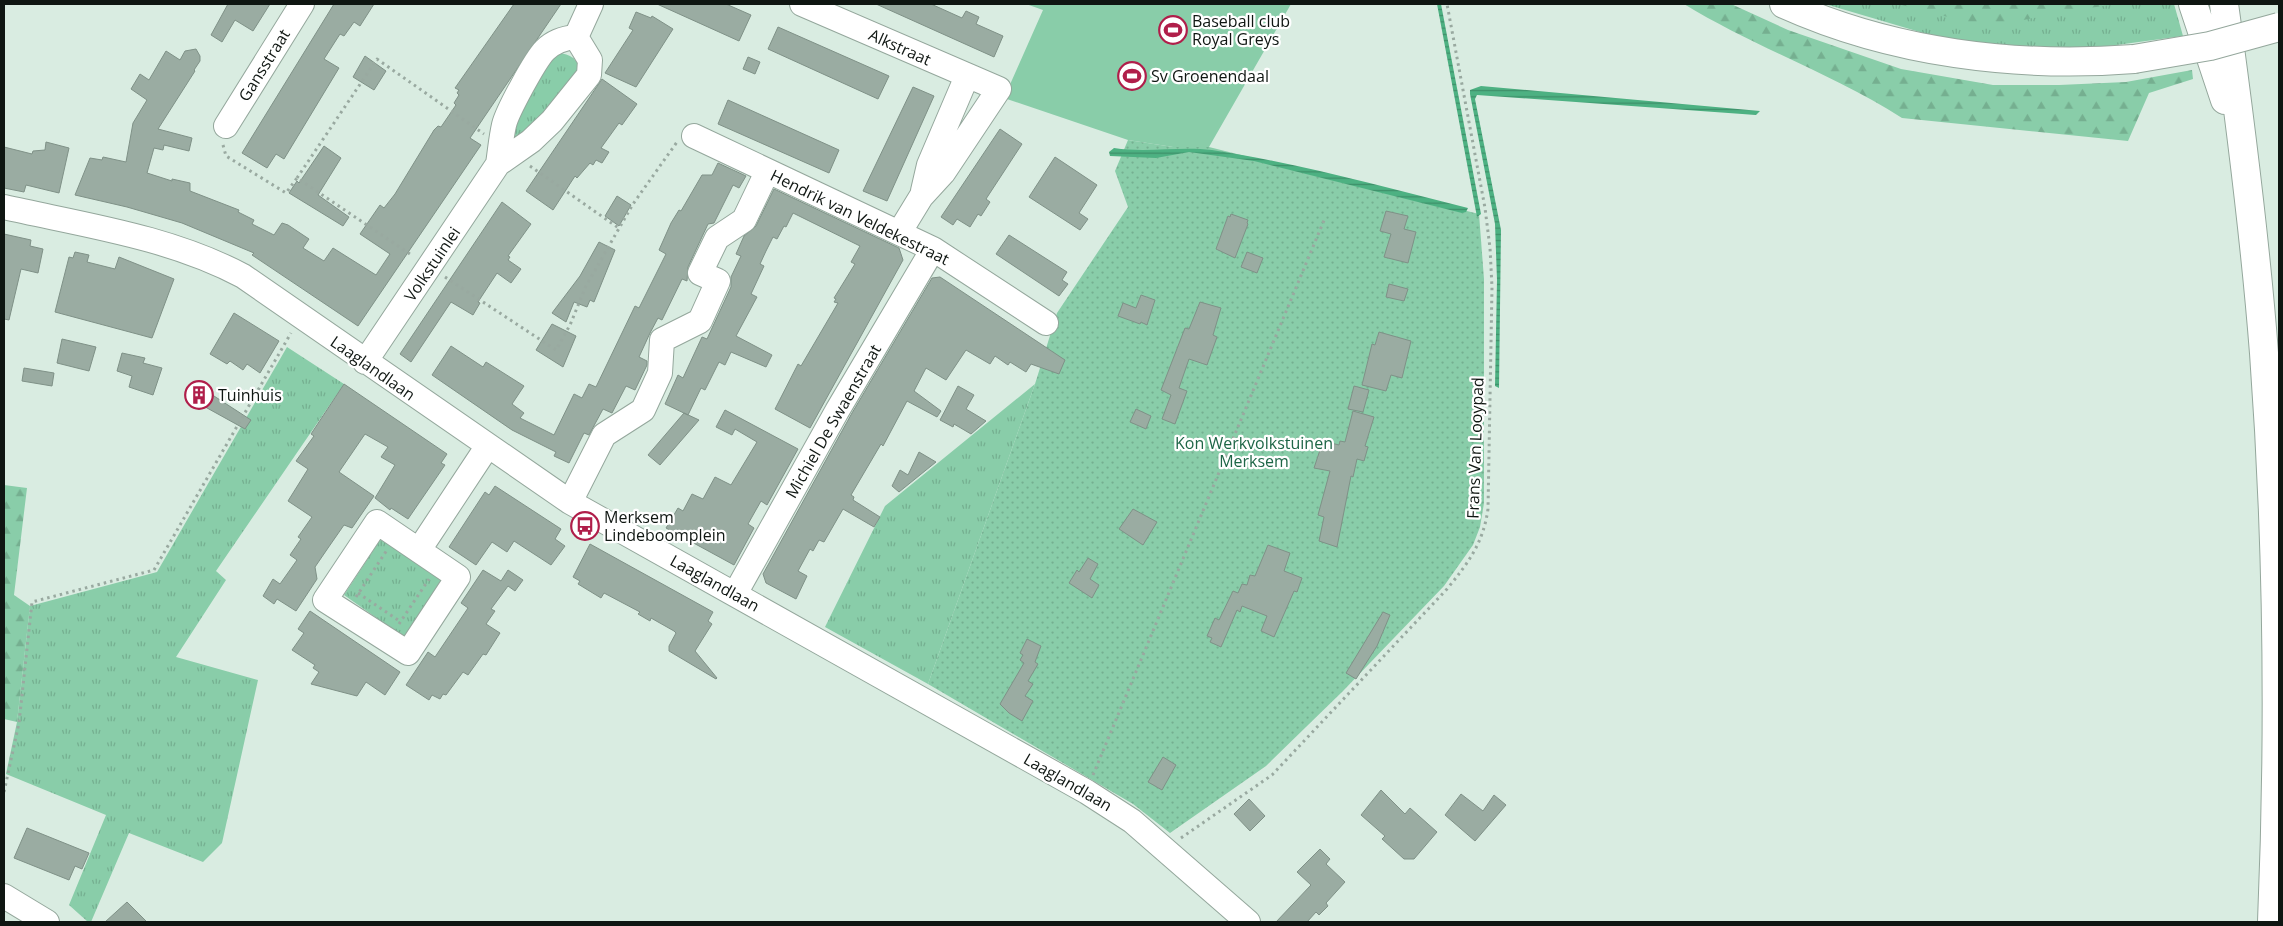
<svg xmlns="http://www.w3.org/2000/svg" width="2283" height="926" viewBox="0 0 2283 926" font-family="'Open Sans',sans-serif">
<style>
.grass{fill:url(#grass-tufts)}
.forest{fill:url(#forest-firs)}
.park{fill:#89cda9}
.garden{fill:url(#garden-dots)}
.water{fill:url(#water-rules)}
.building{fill:#9aaca2;stroke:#7f9187}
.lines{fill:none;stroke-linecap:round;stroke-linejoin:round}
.minor-casing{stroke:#94a79c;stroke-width:26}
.highway-casing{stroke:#94a79c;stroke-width:30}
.path{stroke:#99a9a0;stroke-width:3;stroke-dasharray:2.5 4;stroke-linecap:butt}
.minor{stroke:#fff;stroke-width:24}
.highway{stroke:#fff;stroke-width:28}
.highway-bridge-casing{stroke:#94a79c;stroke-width:30;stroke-linecap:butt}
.highway-bridge{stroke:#fff;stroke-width:28}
.labels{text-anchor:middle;stroke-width:4.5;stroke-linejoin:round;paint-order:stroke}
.poi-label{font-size:16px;fill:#0f1612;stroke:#fff;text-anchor:start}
.street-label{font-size:16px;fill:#0f1612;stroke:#fff}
.park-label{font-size:16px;fill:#1e6647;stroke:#fff}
</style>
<defs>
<pattern id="grass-tufts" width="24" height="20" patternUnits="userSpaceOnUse" patternTransform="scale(1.25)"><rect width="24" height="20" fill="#89cda9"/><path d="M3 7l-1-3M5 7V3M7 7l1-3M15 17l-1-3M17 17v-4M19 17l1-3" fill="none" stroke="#75af90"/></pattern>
<pattern id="forest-firs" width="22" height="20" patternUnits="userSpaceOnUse" patternTransform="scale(1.25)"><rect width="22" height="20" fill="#89cda9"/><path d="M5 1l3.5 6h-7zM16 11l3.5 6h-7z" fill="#75af90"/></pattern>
<pattern id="garden-dots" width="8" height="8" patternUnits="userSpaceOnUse" patternTransform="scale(1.25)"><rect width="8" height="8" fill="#89cda9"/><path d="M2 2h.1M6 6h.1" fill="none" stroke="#75af90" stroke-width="1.8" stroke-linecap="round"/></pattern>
<pattern id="water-rules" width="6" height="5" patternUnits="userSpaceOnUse" patternTransform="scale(1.25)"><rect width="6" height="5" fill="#4db182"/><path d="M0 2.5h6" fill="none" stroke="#3e8f69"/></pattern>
</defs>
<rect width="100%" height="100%" fill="#d9ece1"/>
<!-- grass -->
<path class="grass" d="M 1825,4 L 2174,4 L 2183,36 L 2065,52 L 1957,43 Z
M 558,53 C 570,54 579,59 580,72 L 537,127 L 515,139 L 512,136 L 512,120 L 545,61 Z
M 287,347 L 344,384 L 216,571 L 226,580 L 176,657 L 258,680 L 222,843 L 203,862 L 129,833 L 91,922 L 88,922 L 69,905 L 106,815 L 6,774 L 17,722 L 30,606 L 157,572 Z
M 1035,384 L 928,684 L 825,627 L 885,506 Z
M 384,534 L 446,576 L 405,638 L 344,595 Z"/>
<!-- forest -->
<path class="forest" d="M 1684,4 L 1731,4 L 1788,30 L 1901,69 L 1993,85 L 2059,85 L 2126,82 L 2192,70 L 2193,79 L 2149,93 L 2128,141 L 1902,118 C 1833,74 1754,47 1684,4 Z
M 1898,4 L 2118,4 L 2067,11 L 2014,22 L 1979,25 Z
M 4,485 L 27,488 L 14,595 L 30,606 L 17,722 L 4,719 Z"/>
<!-- park -->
<path class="park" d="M 1026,4 L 1291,4 L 1209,147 L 1173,147 L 1128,140 L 1004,98 L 1043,10 Z"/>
<!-- garden -->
<path class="garden" d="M 1128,140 L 1173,147 L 1209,147 L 1479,214 L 1484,279 L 1484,503 L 1480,527 L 1473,545 L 1444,586 L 1343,691 L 1266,766 L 1170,833 L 1133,804 L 928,684 L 1035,384 L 1057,313 L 1128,207 L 1115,171 Z"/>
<!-- water -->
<path class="water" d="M 1437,4 L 1441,4 L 1481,214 L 1477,217 Z
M 1481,86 L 1760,111 L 1756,115 L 1477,95 L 1475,99 L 1501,230 L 1499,388 L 1495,386 L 1497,280 L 1495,224 L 1470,94 L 1470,90 Z
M 1114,148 C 1147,153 1180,146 1212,150 C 1298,163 1384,187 1468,208 L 1466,212 L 1462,213 L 1254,161 L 1189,152 L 1156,158 L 1110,156 L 1109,152 Z"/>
<!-- building -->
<path class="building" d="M 228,4 L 270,4 L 253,31 L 235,20 L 222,42 L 211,35 Z
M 334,4 L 374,4 L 360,26 L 354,22 L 344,36 L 340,34 L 324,59 L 339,68 L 284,159 L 276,154 L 267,168 L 242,153 Z
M 514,4 L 561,4 L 470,138 L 481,145 L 358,326 L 252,255 L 254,253 L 182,223 L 127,207 L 75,195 L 90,158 L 102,160 L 103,157 L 126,162 L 133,123 L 147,100 L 131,89 L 140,74 L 149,80 L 166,51 L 180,60 L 185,51 L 196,49 L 200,56 L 200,61 L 194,70 L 195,71 L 158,129 L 192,138 L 189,151 L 164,145 L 163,150 L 154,148 L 147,173 L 172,181 L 172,179 L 190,183 L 190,191 L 239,210 L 238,212 L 254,220 L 252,224 L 274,235 L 282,223 L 288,225 L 309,239 L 303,248 L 324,261 L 333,248 L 376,275 L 390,254 L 360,234 L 380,205 L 384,208 L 395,194 L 434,130 L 438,126 L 441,127 L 456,105 L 454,103 L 459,95 L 457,93 L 459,90 L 455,88 Z
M 657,4 L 726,4 L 751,15 L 739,41 Z
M 876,4 L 931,4 L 962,18 L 966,11 L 979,17 L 976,24 L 1003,36 L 994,57 Z
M 636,12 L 651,18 L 652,16 L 673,29 L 636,87 L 605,73 L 633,30 L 629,28 Z
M 778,27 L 889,76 L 878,99 L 768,49 Z
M 365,56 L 386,71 L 374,90 L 353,77 Z
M 748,57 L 760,62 L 755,74 L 743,69 Z
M 602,79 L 637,104 L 622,125 L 619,123 L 601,148 L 609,152 L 602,163 L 596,160 L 593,165 L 590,163 L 577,178 L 575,176 L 553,210 L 526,191 Z
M 913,87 L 934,96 L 887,201 L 863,191 Z
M 728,100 L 839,150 L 829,173 L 718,124 Z
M 1000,129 L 1022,144 L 986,199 L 990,202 L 981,216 L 978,214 L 970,227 L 957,219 L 953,225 L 941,217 Z
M 46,142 L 69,148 L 59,193 L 26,185 L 24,192 L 4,188 L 4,147 L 32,154 L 33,151 L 45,150 Z
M 324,146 L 341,158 L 318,195 L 349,217 L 343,226 L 289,193 L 297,181 L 299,183 Z
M 1055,157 L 1097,185 L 1079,213 L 1088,219 L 1080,230 L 1029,197 Z
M 718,163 L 746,176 L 739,188 L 733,185 L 714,223 L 708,224 L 688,267 L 687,281 L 682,279 L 662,320 L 658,318 L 650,333 L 639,357 L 647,361 L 647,365 L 635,390 L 626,386 L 612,413 L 603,409 L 589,435 L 584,433 L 569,463 L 554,456 L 556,452 L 512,430 L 432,375 L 451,346 L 483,367 L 486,362 L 524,386 L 512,404 L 524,413 L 520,418 L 554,435 L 574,394 L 582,398 L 589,384 L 596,387 L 635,306 L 639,308 L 666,254 L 659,250 L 671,223 L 679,210 L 681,211 L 702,175 L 712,175 Z
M 774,189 L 899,248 L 903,260 L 810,428 L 775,409 L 798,364 L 801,366 L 838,303 L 834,302 L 836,299 L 834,298 L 855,264 L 851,262 L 860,246 L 793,213 L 786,227 L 784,226 L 777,239 L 773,237 L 766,251 L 760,264 L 764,266 L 751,294 L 757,297 L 736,336 L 772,355 L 766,367 L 731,352 L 725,365 L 719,362 L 705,390 L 701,388 L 688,415 L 665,404 L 678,375 L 683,378 L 702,337 L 707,339 L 731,287 L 731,277 L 741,256 L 736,254 L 744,236 L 756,226 Z
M 617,196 L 631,205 L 619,226 L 605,216 Z
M 502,202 L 531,224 L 508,256 L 510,257 L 508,260 L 521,269 L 511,283 L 497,273 L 478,302 L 480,303 L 473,315 L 451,302 L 411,362 L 400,354 Z
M 1386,211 L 1408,216 L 1404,229 L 1416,232 L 1408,263 L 1384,257 L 1391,234 L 1380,231 Z
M 1231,214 L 1248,220 L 1247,223 L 1248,224 L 1235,258 L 1216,249 L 1228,216 L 1230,217 Z
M 4,234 L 31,240 L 30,246 L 43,249 L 38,273 L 21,269 L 9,320 L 4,319 Z
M 1009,235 L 1067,272 L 1062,280 L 1068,284 L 1059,296 L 996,254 Z
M 599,242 L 615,250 L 594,302 L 590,300 L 587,307 L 574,302 L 566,322 L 552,313 L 580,276 Z
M 75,252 L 89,255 L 87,262 L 115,269 L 119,257 L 174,279 L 152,338 L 55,312 L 69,257 L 73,258 Z
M 1247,252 L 1263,258 L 1257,273 L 1241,267 Z
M 940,277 L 1065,360 L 1059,374 L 1031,364 L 1026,372 L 1010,362 L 1008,365 L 995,356 L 990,364 L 966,350 L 946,380 L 926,368 L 914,391 L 941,411 L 937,417 L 907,401 L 883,446 L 881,444 L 851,495 L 854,497 L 853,500 L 880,517 L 874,527 L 843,509 L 824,542 L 819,540 L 813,551 L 810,549 L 798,571 L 807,576 L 796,599 L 766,583 L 763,574 L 852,413 L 932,278 Z
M 1389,284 L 1408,289 L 1404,301 L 1386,297 Z
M 1141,295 L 1155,300 L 1147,325 L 1141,322 L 1140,324 L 1118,316 L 1123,303 L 1136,308 Z
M 1200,302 L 1221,308 L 1213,335 L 1217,337 L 1207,365 L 1189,359 L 1179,388 L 1187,391 L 1175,424 L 1162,419 L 1171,395 L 1161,390 L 1185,328 L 1189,329 Z
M 234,313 L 279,341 L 260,373 L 247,364 L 243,370 L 230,361 L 227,364 L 210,354 Z
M 552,324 L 576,336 L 563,367 L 536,350 Z
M 1379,332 L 1411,341 L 1402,378 L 1391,375 L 1386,391 L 1362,385 L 1372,344 L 1375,345 Z
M 62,339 L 96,347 L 89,371 L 57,363 Z
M 122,353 L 145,358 L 143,363 L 162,368 L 153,395 L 129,387 L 132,376 L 117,371 Z
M 24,368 L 54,373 L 52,386 L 22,381 Z
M 344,384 L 447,454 L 441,463 L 445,465 L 408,519 L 391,508 L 390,510 L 375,498 L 395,465 L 381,457 L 388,447 L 365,434 L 339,472 L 374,496 L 352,528 L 344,525 L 328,548 L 315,567 L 317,579 L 296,611 L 277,599 L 274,604 L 263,596 L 273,579 L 280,584 L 297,560 L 290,555 L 301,539 L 298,537 L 312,517 L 288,501 L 308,469 L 296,461 L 314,436 L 311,434 Z
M 197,385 L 251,420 L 245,429 L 189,398 Z
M 958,386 L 974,395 L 966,409 L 986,421 L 971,434 L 954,424 L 953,427 L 940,420 Z
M 1354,386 L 1369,390 L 1363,412 L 1348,409 Z
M 1136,409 L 1151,416 L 1146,429 L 1130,422 Z
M 725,410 L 798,449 L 767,505 L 761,501 L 748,524 L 754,528 L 734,565 L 666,528 L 678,508 L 683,511 L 692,494 L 703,499 L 715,477 L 731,485 L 757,442 L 735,429 L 732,435 L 716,427 Z
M 1353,411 L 1374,417 L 1365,446 L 1368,447 L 1364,461 L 1357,459 L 1353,477 L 1351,476 L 1337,547 L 1319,541 L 1324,517 L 1318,515 L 1330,471 L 1314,468 L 1323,441 L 1339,445 L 1340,441 L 1345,442 Z
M 684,413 L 699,420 L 660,465 L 648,455 Z
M 919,452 L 936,462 L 899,492 L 892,486 L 900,470 L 908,475 Z
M 495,486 L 561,529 L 555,539 L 565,546 L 551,565 L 514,541 L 507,552 L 492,542 L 476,565 L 449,547 L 485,492 L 489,495 Z
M 1133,509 L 1157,522 L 1143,545 L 1119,529 Z
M 590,544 L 713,612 L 708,621 L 712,624 L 695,651 L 717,678 L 716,679 L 669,651 L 669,646 L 676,633 L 674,631 L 651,618 L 650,621 L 638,614 L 640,612 L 604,593 L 601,598 L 578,584 L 580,581 L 573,577 Z
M 1268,545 L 1290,553 L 1284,571 L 1302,578 L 1297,592 L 1294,591 L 1274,637 L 1261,631 L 1267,616 L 1242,606 L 1240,612 L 1237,610 L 1221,647 L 1210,642 L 1212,638 L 1207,636 L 1215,618 L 1219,620 L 1233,591 L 1238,593 L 1242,584 L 1247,585 L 1250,575 L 1255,576 Z
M 1088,558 L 1098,564 L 1090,579 L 1099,585 L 1092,598 L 1069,583 L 1077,570 L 1079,572 Z
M 483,570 L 501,581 L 508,570 L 523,580 L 515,591 L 508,586 L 491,609 L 495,611 L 486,624 L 500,633 L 486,655 L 483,654 L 468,675 L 463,672 L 446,695 L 443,694 L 440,699 L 432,695 L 429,700 L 406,685 L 428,652 L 435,657 L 468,608 L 461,603 Z
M 310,611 L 400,672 L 385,695 L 366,682 L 357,696 L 311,684 L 319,672 L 313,668 L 315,665 L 292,650 L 304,633 L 298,629 Z
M 1383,612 L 1390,615 L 1377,646 L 1356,679 L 1346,673 Z
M 1027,639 L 1041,646 L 1035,662 L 1038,664 L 1028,681 L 1033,684 L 1025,696 L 1033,701 L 1022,721 L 1009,713 L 1000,704 L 1024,663 L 1020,660 L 1023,655 L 1020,653 Z
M 1163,757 L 1176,765 L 1162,790 L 1148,782 Z
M 1381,790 L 1405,814 L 1410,808 L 1437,832 L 1414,859 L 1404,859 L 1382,839 L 1385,836 L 1361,815 Z
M 1461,794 L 1483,811 L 1494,795 L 1506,805 L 1475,841 L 1445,815 Z
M 1249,799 L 1265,816 L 1250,831 L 1234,814 Z
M 27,828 L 89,853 L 82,869 L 75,866 L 69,880 L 14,858 Z
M 1320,849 L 1330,859 L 1326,864 L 1345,882 L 1326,903 L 1328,906 L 1319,915 L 1316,912 L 1307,922 L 1276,922 L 1311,885 L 1297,872 Z
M 127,902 L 147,922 L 105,922 Z"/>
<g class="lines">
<defs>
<path id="minor" d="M 802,4 L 999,89 L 943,173 L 921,197 L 899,233
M 576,37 L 591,4
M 226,126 L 302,4
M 694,136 L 933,249 L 1046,323
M 498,164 C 500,151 501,138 504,125 C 507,112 535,60 545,50 C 554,41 565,38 576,37
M 923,191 L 929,165 L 967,76
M 4,207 C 84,225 170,237 243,276 L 570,502 L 1087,792 L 1132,821 L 1248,922
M 365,362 L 498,164 L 531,141 L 552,121 L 589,75 L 590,60 L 576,37
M 570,502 L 604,435 L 643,410 L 660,373 L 662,340 L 700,321 L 718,281 L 700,273 L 717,238 L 744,220 L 767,172
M 377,522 L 458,577 L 408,653 L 325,600 Z
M 419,550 L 487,447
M 735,594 L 837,411 L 933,249
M 4,896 L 47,922"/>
<path id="highway" d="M 1784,4 C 1893,53 2016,68 2134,59
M 2193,4 L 2225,100
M 2224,4 C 2240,120 2255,236 2264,353 C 2278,543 2280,733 2272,922"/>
</defs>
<!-- minor casing -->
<use href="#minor" class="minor-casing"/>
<!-- highway casing -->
<use href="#highway" class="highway-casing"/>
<!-- path -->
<path class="path" d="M 223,145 L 226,156 L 286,193 L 297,178 L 413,256
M 530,166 L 620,229
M 297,178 L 377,59 L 484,134
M 445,277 L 556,350 L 570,325 L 586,286 L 633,204 L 677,142
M 358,593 L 401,622
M 356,597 L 387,550
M 399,624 L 429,579
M 1093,775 L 1325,218
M 4,792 L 19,723 L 32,602 L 154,570 L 291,333
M 1181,838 L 1272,775 L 1447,589 C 1468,563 1483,544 1488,509 L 1492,287 L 1490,248 L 1485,208 L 1447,4"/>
<!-- minor -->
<use href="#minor" class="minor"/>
<!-- highway -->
<use href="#highway" class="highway"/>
<defs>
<path id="highway-bridge" d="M 2134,59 L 2210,46 L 2279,27"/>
</defs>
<!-- highway-bridge casing -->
<use href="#highway-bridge" class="highway-bridge-casing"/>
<!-- highway-bridge -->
<use href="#highway-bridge" class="highway-bridge"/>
</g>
<!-- icons -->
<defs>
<symbol id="stadium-ring" viewBox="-11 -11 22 22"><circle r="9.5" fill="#fff" stroke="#b01e4a" stroke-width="1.5"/><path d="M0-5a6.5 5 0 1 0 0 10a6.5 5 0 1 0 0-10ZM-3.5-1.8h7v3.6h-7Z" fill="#b01e4a"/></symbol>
<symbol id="building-ring" viewBox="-11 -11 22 22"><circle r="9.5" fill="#fff" stroke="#b01e4a" stroke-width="1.5"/><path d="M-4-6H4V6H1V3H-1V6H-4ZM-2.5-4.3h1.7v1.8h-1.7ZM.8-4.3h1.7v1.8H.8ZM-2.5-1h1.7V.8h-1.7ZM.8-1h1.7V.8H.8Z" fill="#b01e4a"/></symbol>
<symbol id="bus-ring" viewBox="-11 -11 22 22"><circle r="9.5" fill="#fff" stroke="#b01e4a" stroke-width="1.5"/><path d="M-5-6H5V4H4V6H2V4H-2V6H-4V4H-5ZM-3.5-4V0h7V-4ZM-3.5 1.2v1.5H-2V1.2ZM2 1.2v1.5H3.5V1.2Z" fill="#b01e4a"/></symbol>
</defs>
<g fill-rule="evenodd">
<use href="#stadium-ring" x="1157" y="14" width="32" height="32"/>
<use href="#stadium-ring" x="1116" y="60" width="32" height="32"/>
<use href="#building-ring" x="183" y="379" width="32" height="32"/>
<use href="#bus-ring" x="569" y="510" width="32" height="32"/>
</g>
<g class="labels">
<!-- poi labels -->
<g class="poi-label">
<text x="1192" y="27">Baseball club<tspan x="1192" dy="18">Royal Greys</tspan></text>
<text x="1151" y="82">Sv Groenendaal</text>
<text x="218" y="401">Tuinhuis</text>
<text x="604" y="523">Merksem<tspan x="604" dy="18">Lindeboomplein</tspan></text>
</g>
<!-- street labels -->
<g class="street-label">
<text transform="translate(900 47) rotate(24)" y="6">Alkstraat</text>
<text transform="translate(264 65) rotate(-58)" y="6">Gansstraat</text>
<text transform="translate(860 217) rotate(26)" y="6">Hendrik van Veldekestraat</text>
<text transform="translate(432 264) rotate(-56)" y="6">Volkstuinlei</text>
<text transform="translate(373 368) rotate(35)" y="6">Laaglandlaan</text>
<text transform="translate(833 421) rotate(-60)" y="6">Michiel De Swaenstraat</text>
<text transform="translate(1475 448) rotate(-88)" y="6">Frans Van Looypad</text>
<text transform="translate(715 583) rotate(29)" y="6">Laaglandlaan</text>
<text transform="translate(1068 782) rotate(30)" y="6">Laaglandlaan</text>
</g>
<!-- park labels -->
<g class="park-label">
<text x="1254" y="449">Kon Werkvolkstuinen<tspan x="1254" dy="18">Merksem</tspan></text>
</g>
</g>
<!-- border -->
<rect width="2283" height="926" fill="none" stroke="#0f1612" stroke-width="10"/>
</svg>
